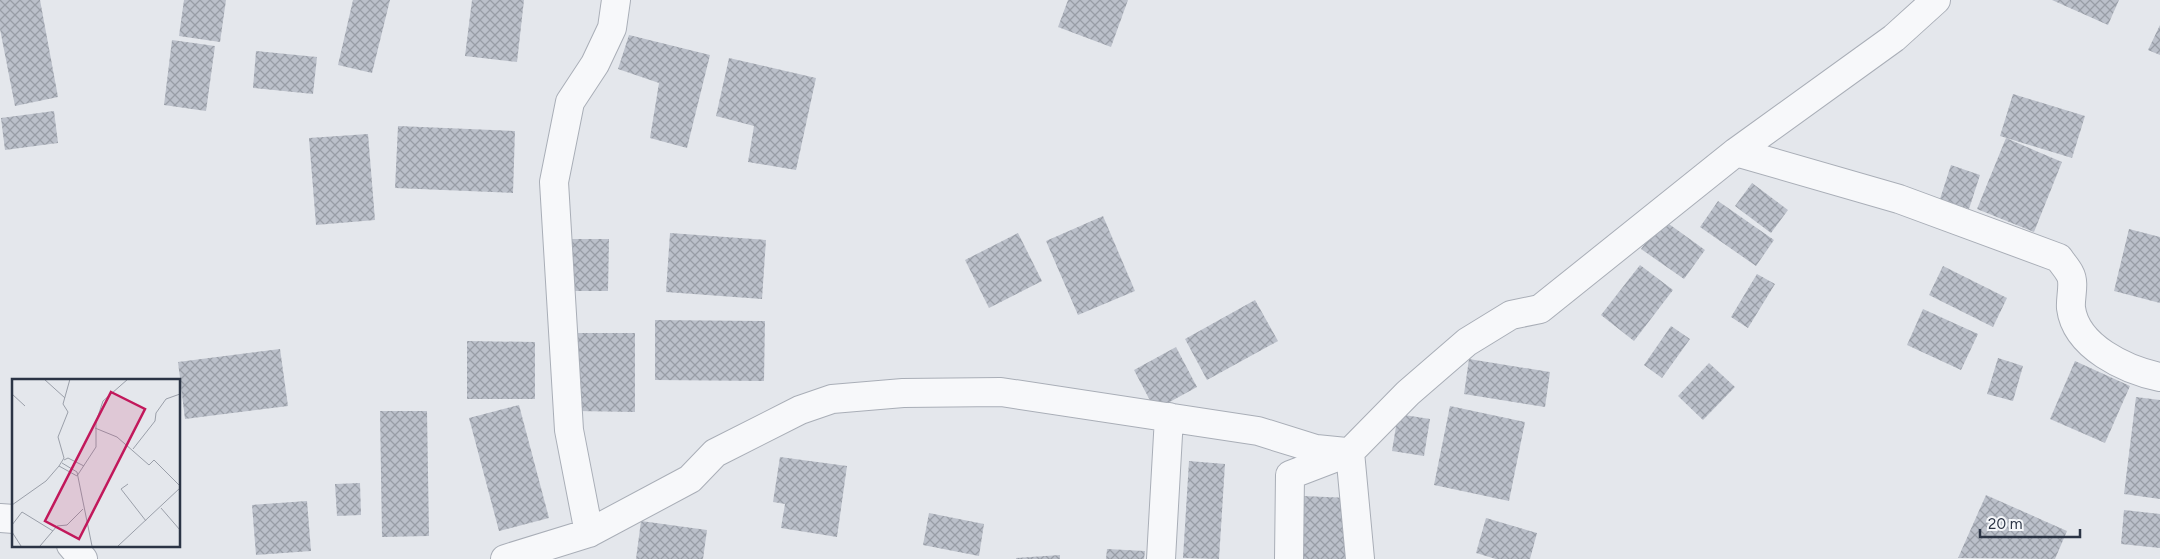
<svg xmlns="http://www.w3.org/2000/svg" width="2160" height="559" viewBox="0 0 2160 559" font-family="Figtree,sans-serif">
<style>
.building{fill:url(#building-cross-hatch)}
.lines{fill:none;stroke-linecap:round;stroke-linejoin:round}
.minor-casing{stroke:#a9aeb7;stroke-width:30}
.minor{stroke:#f7f8fa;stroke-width:28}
.inset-road{fill:none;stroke:#9a9fa9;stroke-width:1}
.view{fill:#c2185b;fill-opacity:0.15;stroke:#c2185b;stroke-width:2.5}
.inset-edge{fill:none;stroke:#2b3445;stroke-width:2.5}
</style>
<defs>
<pattern id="building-cross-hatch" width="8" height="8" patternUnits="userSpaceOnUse" patternTransform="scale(1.25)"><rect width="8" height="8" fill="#bbc0ca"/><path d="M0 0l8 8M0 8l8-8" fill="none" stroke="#989da6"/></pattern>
</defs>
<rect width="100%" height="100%" fill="#e4e7ec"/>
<!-- building -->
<path class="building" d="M 0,0 L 40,0 L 58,97 L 15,106 L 0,29 Z
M 184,0 L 226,0 L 220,42 L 179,36 Z
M 353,0 L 390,0 L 372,73 L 338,65 Z
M 472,0 L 524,0 L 517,62 L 465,56 Z
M 1068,0 L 1128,0 L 1111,47 L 1058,27 Z
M 2052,0 L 2119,0 L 2108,25 Z
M 2160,25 L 2160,55 L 2148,50 Z
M 629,35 L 710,55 L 687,148 L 650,138 L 659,83 L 618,69 Z
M 172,40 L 215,46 L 206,111 L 164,105 Z
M 256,51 L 317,57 L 313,94 L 253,88 Z
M 729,58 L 816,78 L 796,170 L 748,162 L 754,126 L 716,116 Z
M 2013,94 L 2085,116 L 2072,158 L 2000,136 Z
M 54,111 L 58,143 L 5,150 L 1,118 Z
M 398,126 L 515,131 L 513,193 L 395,188 Z
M 368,134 L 375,220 L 316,225 L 309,138 Z
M 2006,138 L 2062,162 L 2034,232 L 1977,209 Z
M 1951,165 L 1980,175 L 1969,209 L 1940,199 Z
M 1752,183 L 1788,210 L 1771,233 L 1735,206 Z
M 1718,201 L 1774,240 L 1756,266 L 1700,227 Z
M 1103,216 L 1135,291 L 1078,315 L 1046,241 Z
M 1662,219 L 1705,250 L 1684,279 L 1641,249 Z
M 2129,229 L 2160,237 L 2160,303 L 2114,291 Z
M 670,233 L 766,240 L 762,299 L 666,292 Z
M 1018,233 L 1042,281 L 989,308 L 965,260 Z
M 566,239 L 609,239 L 608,291 L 567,291 Z
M 1640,265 L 1673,290 L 1634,341 L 1601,315 Z
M 1943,266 L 2007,298 L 1993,327 L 1929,295 Z
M 1757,274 L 1775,284 L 1748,328 L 1731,317 Z
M 1255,300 L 1278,341 L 1207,380 L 1185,339 Z
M 1923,309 L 1978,334 L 1961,370 L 1907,345 Z
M 655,320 L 765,321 L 764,381 L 655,380 Z
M 1671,326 L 1690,339 L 1662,378 L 1644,365 Z
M 576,333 L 635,333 L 635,412 L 576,411 Z
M 467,341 L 535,342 L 535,399 L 467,399 Z
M 1176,347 L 1197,387 L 1155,410 L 1134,370 Z
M 280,349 L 288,406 L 185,419 L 178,362 Z
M 1998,358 L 2023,366 L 2013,401 L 1987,394 Z
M 1469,359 L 1550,372 L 1545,407 L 1464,394 Z
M 2075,361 L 2130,386 L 2105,443 L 2050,419 Z
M 1709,363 L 1735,387 L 1703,420 L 1678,396 Z
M 2136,397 L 2160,400 L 2160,499 L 2124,494 Z
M 519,405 L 549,518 L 499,531 L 469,418 Z
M 1450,406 L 1525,422 L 1509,501 L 1434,485 Z
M 380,411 L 427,411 L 429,536 L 382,537 Z
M 1398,414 L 1430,419 L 1424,456 L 1392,451 Z
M 780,457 L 847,466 L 837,537 L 781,528 L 785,504 L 773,502 Z
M 1189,461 L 1225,464 L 1219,559 L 1183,558 Z
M 360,483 L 361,515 L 337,516 L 335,484 Z
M 1986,495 L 2067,531 L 2055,559 L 1958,558 Z
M 1303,496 L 1350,498 L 1348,559 L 1301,559 Z
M 307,501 L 311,551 L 256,555 L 252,505 Z
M 2124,510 L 2160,514 L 2160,548 L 2121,544 Z
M 929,513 L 984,524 L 979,556 L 923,545 Z
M 1486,518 L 1537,533 L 1530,559 L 1496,559 L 1476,553 Z
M 641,521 L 707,530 L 703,559 L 636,559 Z
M 1107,549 L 1145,551 L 1144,559 L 1106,559 Z
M 1060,555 L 1060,559 L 1016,559 L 1016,558 Z"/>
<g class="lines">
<defs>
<path id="minor" d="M 1736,152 L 1899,199 L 2059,258 C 2062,263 2067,268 2070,274 C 2075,283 2070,298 2071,308 C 2076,347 2126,370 2160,377
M 1350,452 L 1360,559
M 0,518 L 14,519
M 589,533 L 569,430 L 554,182 L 570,102 L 595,64 L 612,28 L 616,0
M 71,545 L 83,559
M 505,559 L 589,533 L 690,479 L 715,453 L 800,410 L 832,399 L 903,393 L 1001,392 L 1258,431 L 1316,449 L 1346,452
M 1161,559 L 1169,417
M 1289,559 L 1290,475 L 1350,452 L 1408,393 L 1467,342 L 1511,315 L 1540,309 L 1736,152 L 1894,38 L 1936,0"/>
</defs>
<!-- minor casing -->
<use href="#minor" class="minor-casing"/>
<!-- minor -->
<use href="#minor" class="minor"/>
</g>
<!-- overview -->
<g transform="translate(12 379)">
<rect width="168" height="168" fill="#e4e7ec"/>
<path class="inset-road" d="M 32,0 L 53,19M 58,0 L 51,25 L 56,33 L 46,58 L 52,79 L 47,87 L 65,97M 0,15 L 13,27M 83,49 L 105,58 L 137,86 L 142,81 L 168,107M 121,70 L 143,42 L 144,34 L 154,20 L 168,15M 52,81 L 56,79 L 72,87M 50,84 L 65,93 L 80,167M 65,97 L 84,68 L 84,43 L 91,22 L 116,0M 116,105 L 109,110 L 134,142M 0,126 L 34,102 L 47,87M 149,129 L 168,151M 0,146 L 10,133 L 41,152M 0,153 L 9,167M 28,167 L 45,147 L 55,146 L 71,130M 106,167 L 168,109"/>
<path class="view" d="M 99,13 L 133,30 L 67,160 L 33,142 Z"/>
<rect width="168" height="168" class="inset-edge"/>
</g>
<!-- scale -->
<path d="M1980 529v8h100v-8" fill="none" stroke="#2b3445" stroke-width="2.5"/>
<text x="1988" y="529" font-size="15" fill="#2b3445" stroke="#f4f6f9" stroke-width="4" paint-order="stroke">20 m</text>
</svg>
